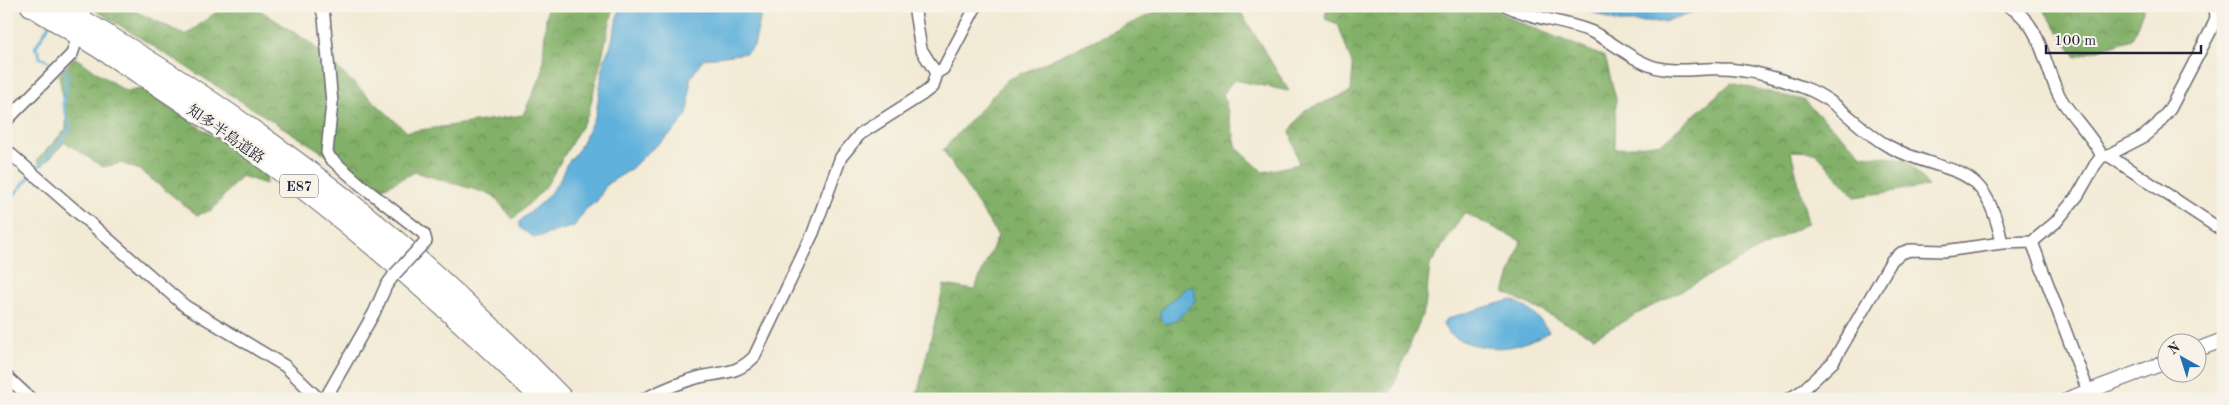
<svg xmlns="http://www.w3.org/2000/svg" width="2229" height="405" viewBox="0 0 2229 405" font-family="'Old Standard TT','Noto Serif JP',serif">
<style>
.forest{fill:url(#forest-crowns);stroke:#526952}
.water{fill:#60b1db;stroke:#416a8b}
.lines{fill:none;stroke-linecap:round;stroke-linejoin:round}
.stream{stroke:#60b1db;stroke-width:3}
.minor-casing{stroke:#6b6871;stroke-width:14}
.tertiary-casing{stroke:#6b6871;stroke-width:16}
.motorway-casing{stroke:#6b6871;stroke-width:22}
.minor{stroke:#fff;stroke-width:11}
.tertiary{stroke:#fff;stroke-width:14}
.motorway{stroke:#fff;stroke-width:20}
.minor-bridge-casing{stroke:#6b6871;stroke-width:14;stroke-linecap:butt}
.minor-bridge{stroke:#fff;stroke-width:11}
.labels{text-anchor:middle;stroke-width:5;stroke-linejoin:round;paint-order:stroke}
.shield{fill:#f7f3e8;stroke:#62616f;stroke-width:1}
.shield-label{font-size:14px;font-weight:bold;fill:#22223b}
.street-label{font-size:15px;fill:#22223b;stroke:#f7f3e8}
</style>
<defs>
<pattern id="forest-crowns" width="20" height="18" patternUnits="userSpaceOnUse" patternTransform="scale(1.25)"><rect width="20" height="18" fill="#82b068"/><path d="M2 6a3 3 0 1 1 6 0M12 15a3 3 0 1 1 6 0" fill="none" stroke="#6a8f57"/></pattern>
</defs>
<rect width="100%" height="100%" fill="#f7f3e8"/>
<filter id="ink" filterUnits="userSpaceOnUse"><feTurbulence type="fractalNoise" baseFrequency=".02" numOctaves="2"/><feDisplacementMap in="SourceGraphic" scale="10" xChannelSelector="R" yChannelSelector="G"/><feConvolveMatrix kernelMatrix="1 2 1 2 8 2 1 2 1" color-interpolation-filters="sRGB"/></filter>
<filter id="wash" filterUnits="userSpaceOnUse"><feTurbulence type="fractalNoise" baseFrequency=".0096" numOctaves="4" result="noise"/><feDisplacementMap in="SourceGraphic" scale="20" xChannelSelector="R" yChannelSelector="G"/><feGaussianBlur stdDeviation="1.12" result="paint"/><feColorMatrix in="noise" values="0 0 0 0 0 0 0 0 0 0 0 0 0 0 0 0 0 1.4 0 .05"/><feComposite in="paint" operator="in"/></filter>
<g filter="url(#wash)">
<rect width="100%" height="100%" fill="#f2ead4"/>
<!-- forest -->
<path class="forest" d="M 89,6 L 124,6 L 186,35 L 224,6 L 254,6 L 310,43 L 407,132 L 523,115 L 542,74 L 547,6 L 614,6 L 588,115 L 545,188 L 513,219 L 493,195 L 415,172 L 381,189 Z
M 1169,6 L 1237,6 L 1289,91 L 1234,80 L 1223,93 L 1237,148 L 1263,172 L 1299,164 L 1290,131 L 1305,110 L 1351,92 L 1353,67 L 1338,24 L 1325,19 L 1327,6 L 1489,6 L 1512,19 L 1605,57 L 1616,99 L 1615,149 L 1662,143 L 1731,83 L 1803,100 L 1862,155 L 1906,159 L 1928,186 L 1855,197 L 1815,152 L 1791,151 L 1808,223 L 1594,337 L 1504,292 L 1521,241 L 1464,213 L 1430,265 L 1425,308 L 1388,399 L 916,399 L 944,285 L 974,290 L 998,236 L 943,150 L 1007,80 Z
M 2041,6 L 2145,6 L 2132,39 L 2076,57 Z
M 74,57 L 125,91 L 144,89 L 267,173 L 266,184 L 241,176 L 212,210 L 197,215 L 140,170 L 121,163 L 103,167 L 65,142 L 42,166 L 37,160 L 66,129 L 66,116 L 59,75 Z"/>
<!-- water -->
<path class="water" d="M 620,6 L 763,6 L 754,46 L 746,53 L 703,59 L 690,79 L 689,106 L 686,116 L 672,133 L 647,153 L 630,170 L 607,184 L 597,201 L 586,209 L 574,226 L 535,238 L 520,228 L 519,222 L 547,197 L 560,180 L 566,165 L 579,149 L 596,114 L 604,60 L 611,45 Z
M 1576,6 L 1710,6 L 1664,22 L 1618,22 Z
M 1187,287 L 1192,287 L 1195,291 L 1195,301 C 1187,309 1177,323 1165,324 L 1160,319 L 1160,311 Z
M 1510,300 C 1525,303 1540,319 1549,331 L 1546,334 C 1534,339 1522,345 1509,347 C 1492,350 1449,344 1443,324 L 1445,320 L 1452,317 Z"/>
<g class="lines">
<!-- stream -->
<path class="stream" d="M 49,25 L 35,48 L 39,51 L 40,58 L 46,60 L 56,67
M 6,204 L 71,129 L 63,104 L 68,73 L 62,70"/>
</g>
</g>
<g filter="url(#ink)">
<g class="lines">
<defs>
<path id="minor" d="M 321,6 L 324,17 L 332,103 L 327,152 L 330,158 L 362,186 L 424,234 L 426,241 L 422,245
M 914,6 L 921,49 L 936,73 L 943,69 L 976,6
M 1507,6 C 1535,20 1562,20 1590,31 C 1615,42 1636,65 1663,69 C 1682,72 1701,68 1720,69 C 1750,69 1777,78 1805,88 C 1840,101 1857,129 1888,146 C 1950,179 1984,155 2002,243
M 2008,6 C 2043,24 2043,66 2060,97 C 2072,118 2091,134 2102,156
M 6,121 L 72,54 L 76,42
M 6,150 L 185,306 L 285,366 L 319,399
M 2109,156 L 2116,151 L 2143,137 L 2157,125 L 2170,109 L 2210,32 L 2216,18 L 2215,6
M 2032,242 L 2091,399
M 6,376 L 31,399
M 325,399 L 374,313 L 386,286 L 394,275
M 644,399 C 662,390 680,382 700,377 C 722,372 736,375 754,357 L 813,233 L 841,157 L 860,134 L 923,94 L 932,87 L 936,73
M 1789,399 L 1802,391 L 1833,362 L 1892,260 L 1901,253 L 1910,250 L 1944,251 L 2002,243 L 2032,242 L 2056,222 L 2078,195 L 2095,165 L 2102,156 L 2109,156 L 2223,231"/>
<path id="tertiary" d="M 2196,350 L 2223,340
M 2068,399 L 2166,362"/>
<path id="motorway" d="M 31,6 C 116,57 200,111 280,171 C 372,241 459,318 542,399
M 58,6 C 167,69 272,139 370,219 C 438,274 502,336 563,399"/>
</defs>
<!-- minor casing -->
<use href="#minor" class="minor-casing"/>
<!-- tertiary casing -->
<use href="#tertiary" class="tertiary-casing"/>
<!-- motorway casing -->
<use href="#motorway" class="motorway-casing"/>
<!-- minor -->
<use href="#minor" class="minor"/>
<!-- tertiary -->
<use href="#tertiary" class="tertiary"/>
<!-- motorway -->
<use href="#motorway" class="motorway"/>
<defs>
<path id="minor-bridge" d="M 394,275 L 422,245"/>
</defs>
<!-- minor-bridge casing -->
<use href="#minor-bridge" class="minor-bridge-casing"/>
<!-- minor-bridge -->
<use href="#minor-bridge" class="minor-bridge"/>
</g>
</g>
<g class="labels">
<!-- shield labels -->
<rect class="shield" x="280" y="174.5" width="38" height="23" rx="4"/>
<g class="shield-label">
<text x="299" y="191">E87</text>
</g>
<!-- street labels -->
<g class="street-label">
<text transform="translate(226 134) rotate(35)" y="5">知多半島道路</text>
</g>
</g>
<!-- margin -->
<rect width="2229" height="405" fill="none" stroke="#f7f3e8" stroke-width="25"/>
<!-- north arrow -->
<g transform="translate(2182 358) rotate(321)"><circle r="24" fill="#f7f3e8" stroke="#a29fa3"/>
<path d="M0-4L9 19L0 12L-9 19Z" fill="#1f6fb2"/>
<text y="-8" font-size="14" font-weight="bold" text-anchor="middle" fill="#22223b">N</text>
</g>
<!-- scale -->
<path d="M2046 45v8h155v-8" fill="none" stroke="#22223b" stroke-width="2.5"/>
<text x="2054" y="45" font-size="15" fill="#22223b" stroke="#f7f3e8" stroke-width="4" paint-order="stroke">100 m</text>
</svg>
